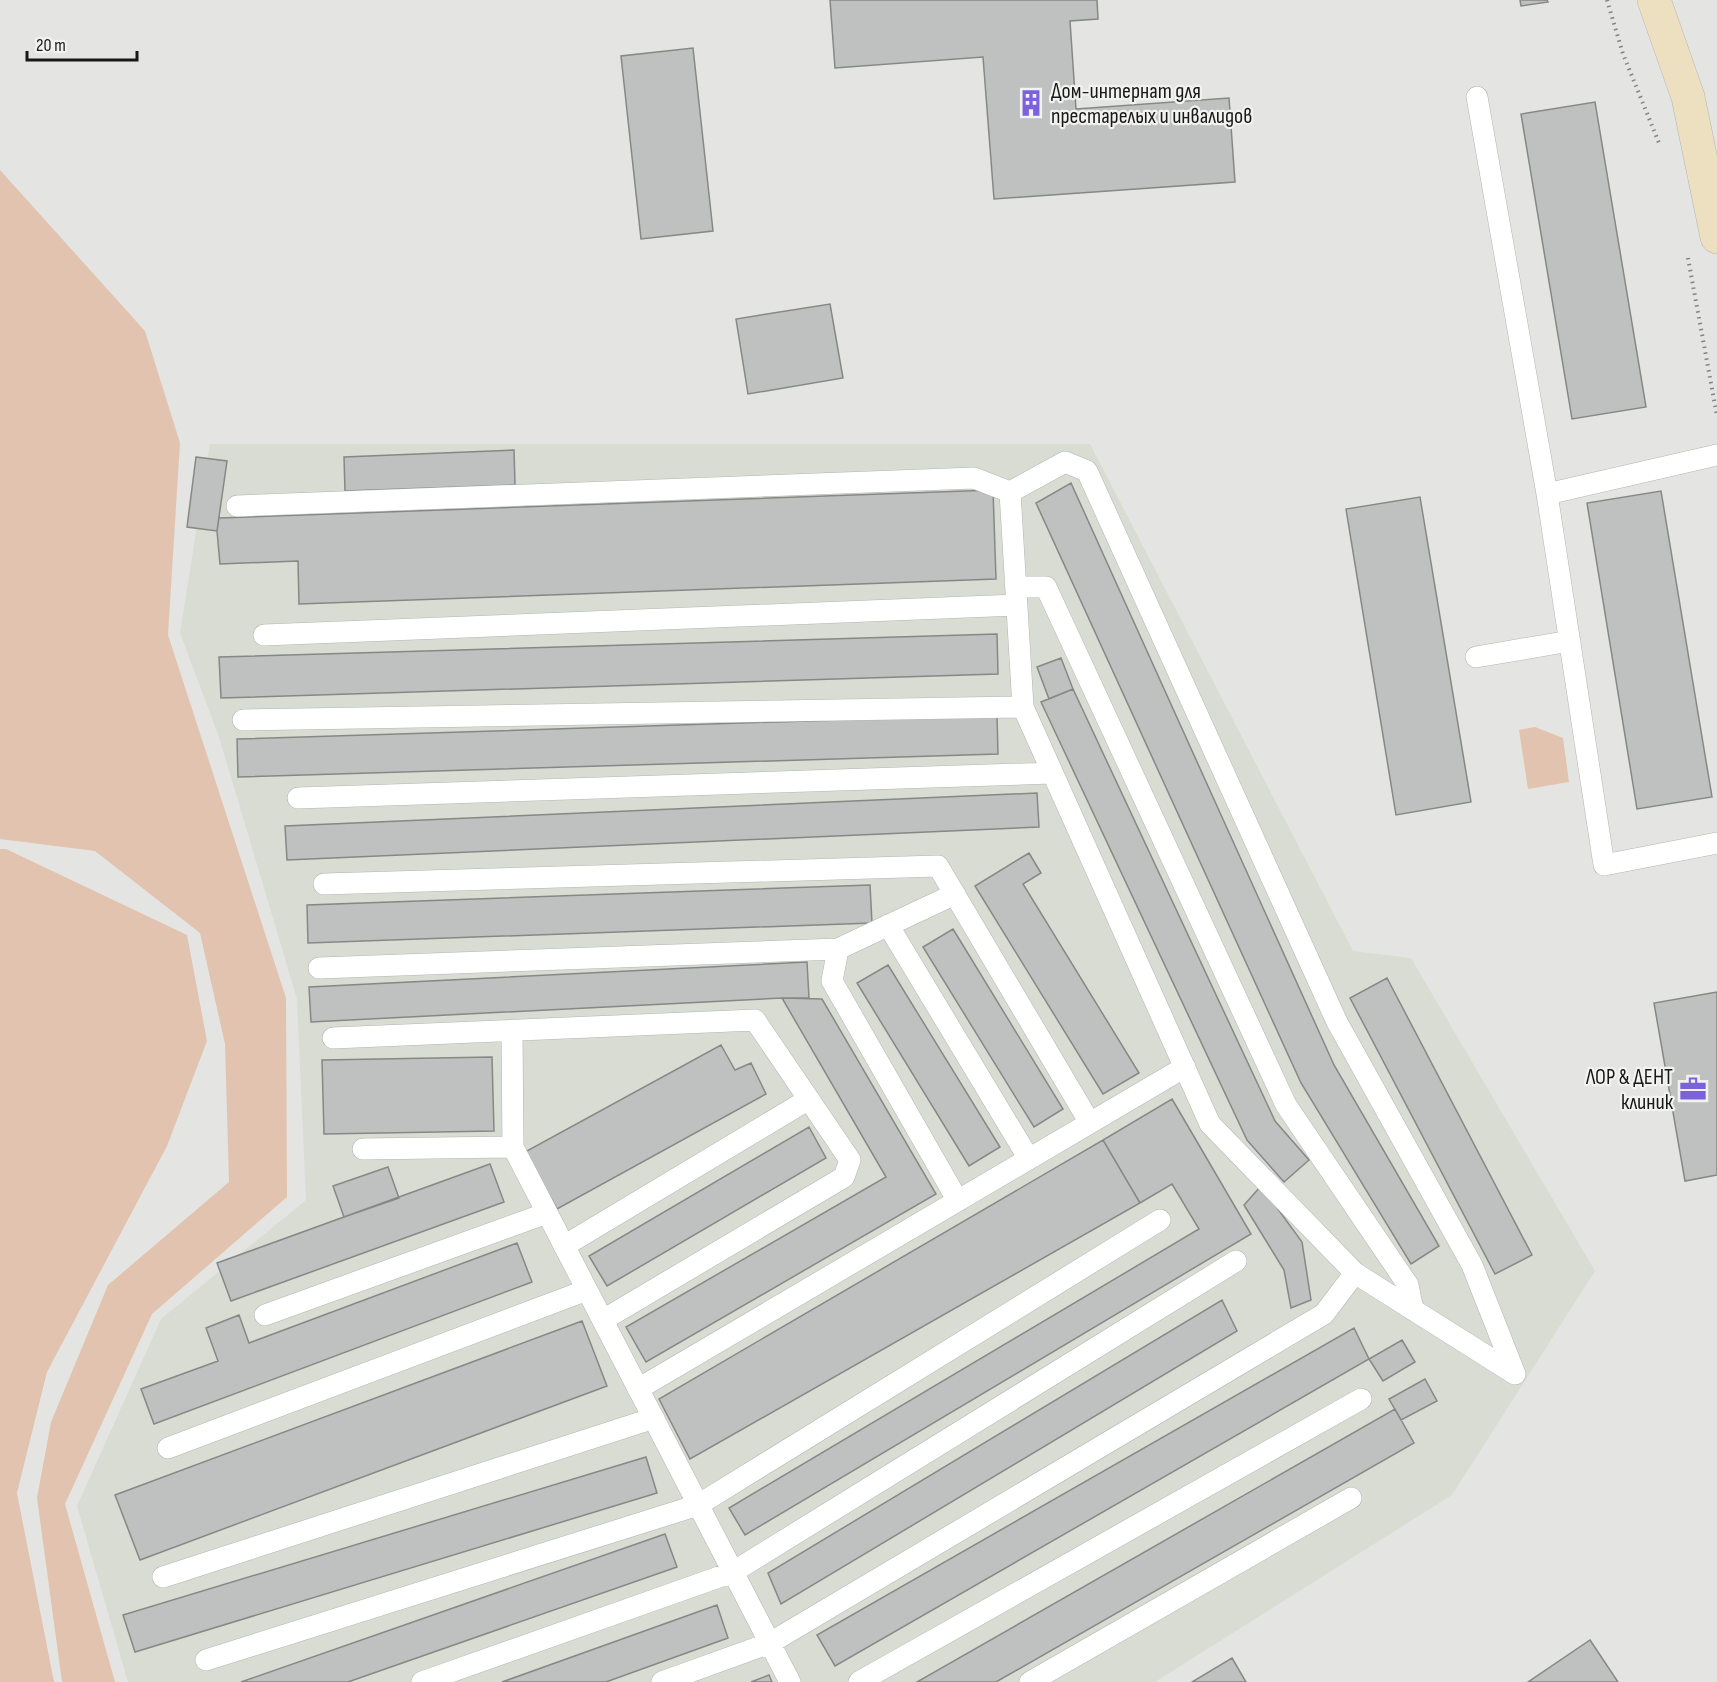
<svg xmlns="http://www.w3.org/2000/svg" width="1717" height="1682" viewBox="0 0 1717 1682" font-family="'Sofia Sans Condensed',sans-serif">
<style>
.built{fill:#d8dcd2}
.green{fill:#e2c3af}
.building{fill:#bec1bf;stroke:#868886;stroke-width:1.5}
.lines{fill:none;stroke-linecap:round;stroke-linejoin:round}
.service-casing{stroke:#b4b5b2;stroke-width:22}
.secondary-casing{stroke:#b4b5b2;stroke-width:34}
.path{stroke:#848583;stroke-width:4;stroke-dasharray:1.5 4.5;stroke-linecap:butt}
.service{stroke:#fff;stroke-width:21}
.secondary{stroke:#ece0c1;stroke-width:33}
.labels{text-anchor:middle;stroke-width:4.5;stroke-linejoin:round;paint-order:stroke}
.poi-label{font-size:22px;fill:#181817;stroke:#f2f3f0;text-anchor:start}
</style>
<rect width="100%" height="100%" fill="#e4e5e2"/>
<!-- built -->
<path class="built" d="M 210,444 L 1090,444 L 1353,951 L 1411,958 L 1595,1271 L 1452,1495 L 1155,1682 L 128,1682 L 77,1506 L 161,1319 L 306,1200 L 297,999 L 219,737 L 180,633 Z"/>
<!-- green -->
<path class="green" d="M 0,170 L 145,331 L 180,443 L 168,635 L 286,998 L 287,1197 L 152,1314 L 65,1504 L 115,1682 L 62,1682 L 37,1498 L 51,1422 L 108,1285 L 229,1182 L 225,1044 L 200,933 L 95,851 L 0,839 Z
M 1535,727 L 1563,738 L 1569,782 L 1528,789 L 1519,730 Z
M 0,849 L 6,849 L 187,935 L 207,1041 L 167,1146 L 47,1372 L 17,1493 L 54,1682 L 0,1682 Z"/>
<!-- building -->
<path class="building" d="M 830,0 L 1097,0 L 1098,19 L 1070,21 L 1076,109 L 1229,98 L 1235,182 L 994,199 L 983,57 L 835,68 Z
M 1520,0 L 1547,0 L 1548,2 L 1521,6 Z
M 693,48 L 713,231 L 641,239 L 621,56 Z
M 1595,102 L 1646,407 L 1572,419 L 1521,114 Z
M 830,304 L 843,378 L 748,394 L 736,319 Z
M 514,450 L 515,485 L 345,491 L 344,457 Z
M 196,457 L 227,461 L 217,531 L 187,527 Z
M 1071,483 L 1334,1065 L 1439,1246 L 1411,1264 L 1301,1083 L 1036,503 Z
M 993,490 L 996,579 L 299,604 L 298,561 L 220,564 L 217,531 L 219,518 Z
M 1661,491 L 1712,797 L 1637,809 L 1587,503 Z
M 1420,497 L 1471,802 L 1396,815 L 1346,509 Z
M 997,634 L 998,674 L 221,698 L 219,657 Z
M 1061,658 L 1073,689 L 1049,699 L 1037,667 Z
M 1073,689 L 1275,1121 L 1309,1160 L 1284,1182 L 1247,1140 L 1041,702 Z
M 997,715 L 998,754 L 238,777 L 237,739 Z
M 1037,793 L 1039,827 L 287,860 L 285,826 Z
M 1029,853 L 1041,873 L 1023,884 L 1139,1073 L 1103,1094 L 975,886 Z
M 870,885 L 872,923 L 308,943 L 307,905 Z
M 953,929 L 1063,1109 L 1034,1127 L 923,947 Z
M 807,962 L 809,998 L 782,998 L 311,1022 L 309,987 Z
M 888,965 L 1000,1147 L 969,1166 L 857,983 Z
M 1387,978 L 1532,1255 L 1495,1274 L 1350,998 Z
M 1717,992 L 1717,1175 L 1685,1181 L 1654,1003 Z
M 782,998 L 822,999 L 936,1194 L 646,1362 L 626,1327 L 886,1177 Z
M 721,1045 L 735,1070 L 751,1063 L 766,1094 L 557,1209 L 525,1152 Z
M 492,1057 L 494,1131 L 324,1134 L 322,1060 Z
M 1172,1099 L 1251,1234 L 745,1535 L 729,1508 L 1199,1229 L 1172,1184 L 1140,1203 L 1103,1140 Z
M 809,1127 L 826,1158 L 607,1286 L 589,1256 Z
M 1103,1140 L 1140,1203 L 690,1459 L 659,1399 Z
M 490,1164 L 504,1202 L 231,1301 L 217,1263 Z
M 388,1167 L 399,1198 L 344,1217 L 333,1186 Z
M 1261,1186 L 1302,1242 L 1311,1300 L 1291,1308 L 1284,1270 L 1244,1205 Z
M 517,1243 L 532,1282 L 154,1424 L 141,1389 L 218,1361 L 206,1328 L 239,1315 L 249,1343 Z
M 1222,1300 L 1237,1331 L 781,1604 L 768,1573 Z
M 582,1321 L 607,1386 L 140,1560 L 115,1495 Z
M 1354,1328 L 1369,1359 L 835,1666 L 817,1635 Z
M 1402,1340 L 1415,1362 L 1383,1381 L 1369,1359 Z
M 1425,1379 L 1437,1401 L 1401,1420 L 1389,1399 Z
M 1395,1409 L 1414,1443 L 996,1682 L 917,1682 Z
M 646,1457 L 657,1493 L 135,1652 L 123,1615 Z
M 665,1534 L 677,1567 L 348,1682 L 241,1682 Z
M 717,1605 L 728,1638 L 606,1682 L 502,1682 Z
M 1590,1640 L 1618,1682 L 1528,1682 Z
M 1232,1658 L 1246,1682 L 1192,1682 Z
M 769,1675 L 772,1682 L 751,1682 Z"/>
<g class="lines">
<defs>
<path id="service" d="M 1477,97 L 1547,494 L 1604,865 L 1717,843
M 1065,462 L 1087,471 L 1337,1022 L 1472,1265 L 1515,1374 L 1355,1273 L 1210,1124 L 1023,707 L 1010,492 Z
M 1547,494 L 1717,455
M 237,506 L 974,478 L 1010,492
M 1016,587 L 1046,587 L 1286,1105 L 1408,1285 L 1413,1310
M 264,635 L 1017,605
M 1476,657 L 1570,641
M 243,720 L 1023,707
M 298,798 L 1052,773
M 324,884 L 938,866 L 1090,1123
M 888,925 L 1029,1159
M 838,949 L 832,981 L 958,1201
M 319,968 L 838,949 L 955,894
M 512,1031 L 513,1147 L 790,1682
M 333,1038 L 755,1020 L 850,1160 L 844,1177 L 603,1320
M 363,1149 L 513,1147
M 564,1246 L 809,1099
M 265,1315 L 547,1213
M 638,1389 L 1185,1067
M 168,1448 L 587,1290
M 163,1577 L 654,1418
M 206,1660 L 698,1505 L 1160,1220
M 422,1682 L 733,1572 L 1236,1261
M 662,1682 L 770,1643 L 1324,1314 L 1355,1273
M 859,1682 L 1361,1399
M 1030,1682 L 1351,1498"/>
<path id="secondary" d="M 1654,0 L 1688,97 L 1717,237"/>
</defs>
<!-- service casing -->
<use href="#service" class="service-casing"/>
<!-- secondary casing -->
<use href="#secondary" class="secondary-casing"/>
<!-- path -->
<path class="path" d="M 1607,0 L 1623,54 L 1659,143
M 1688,258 L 1717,416"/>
<!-- service -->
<use href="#service" class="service"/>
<!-- secondary -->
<use href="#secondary" class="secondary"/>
</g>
<!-- icons -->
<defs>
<symbol id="building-bare" viewBox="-9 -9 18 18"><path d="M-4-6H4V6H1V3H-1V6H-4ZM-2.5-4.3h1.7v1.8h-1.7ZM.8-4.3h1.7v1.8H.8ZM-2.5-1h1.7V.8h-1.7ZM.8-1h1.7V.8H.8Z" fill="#7b61dc" stroke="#f2f3f0" stroke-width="2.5" paint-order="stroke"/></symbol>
<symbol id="office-bare" viewBox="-9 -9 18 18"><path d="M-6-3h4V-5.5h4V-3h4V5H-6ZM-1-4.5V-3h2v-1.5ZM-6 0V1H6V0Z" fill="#7b61dc" stroke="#f2f3f0" stroke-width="2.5" paint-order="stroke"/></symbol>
</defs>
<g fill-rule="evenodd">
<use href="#building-bare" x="1012" y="84" width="38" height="38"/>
<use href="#office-bare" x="1674" y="1070" width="38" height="38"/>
</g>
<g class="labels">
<!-- poi labels -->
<g class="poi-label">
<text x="1051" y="98">Дом-интернат для<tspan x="1051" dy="25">престарелых и инвалидов</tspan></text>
<text x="1673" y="1084" text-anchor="end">ЛОР &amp; ДЕНТ<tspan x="1673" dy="25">клиник</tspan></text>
</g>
</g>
<!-- scale -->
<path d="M27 51v9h110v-9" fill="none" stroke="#181817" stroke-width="3"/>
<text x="36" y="51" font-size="18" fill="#181817" stroke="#f2f3f0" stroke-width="4.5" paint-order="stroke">20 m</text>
</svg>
